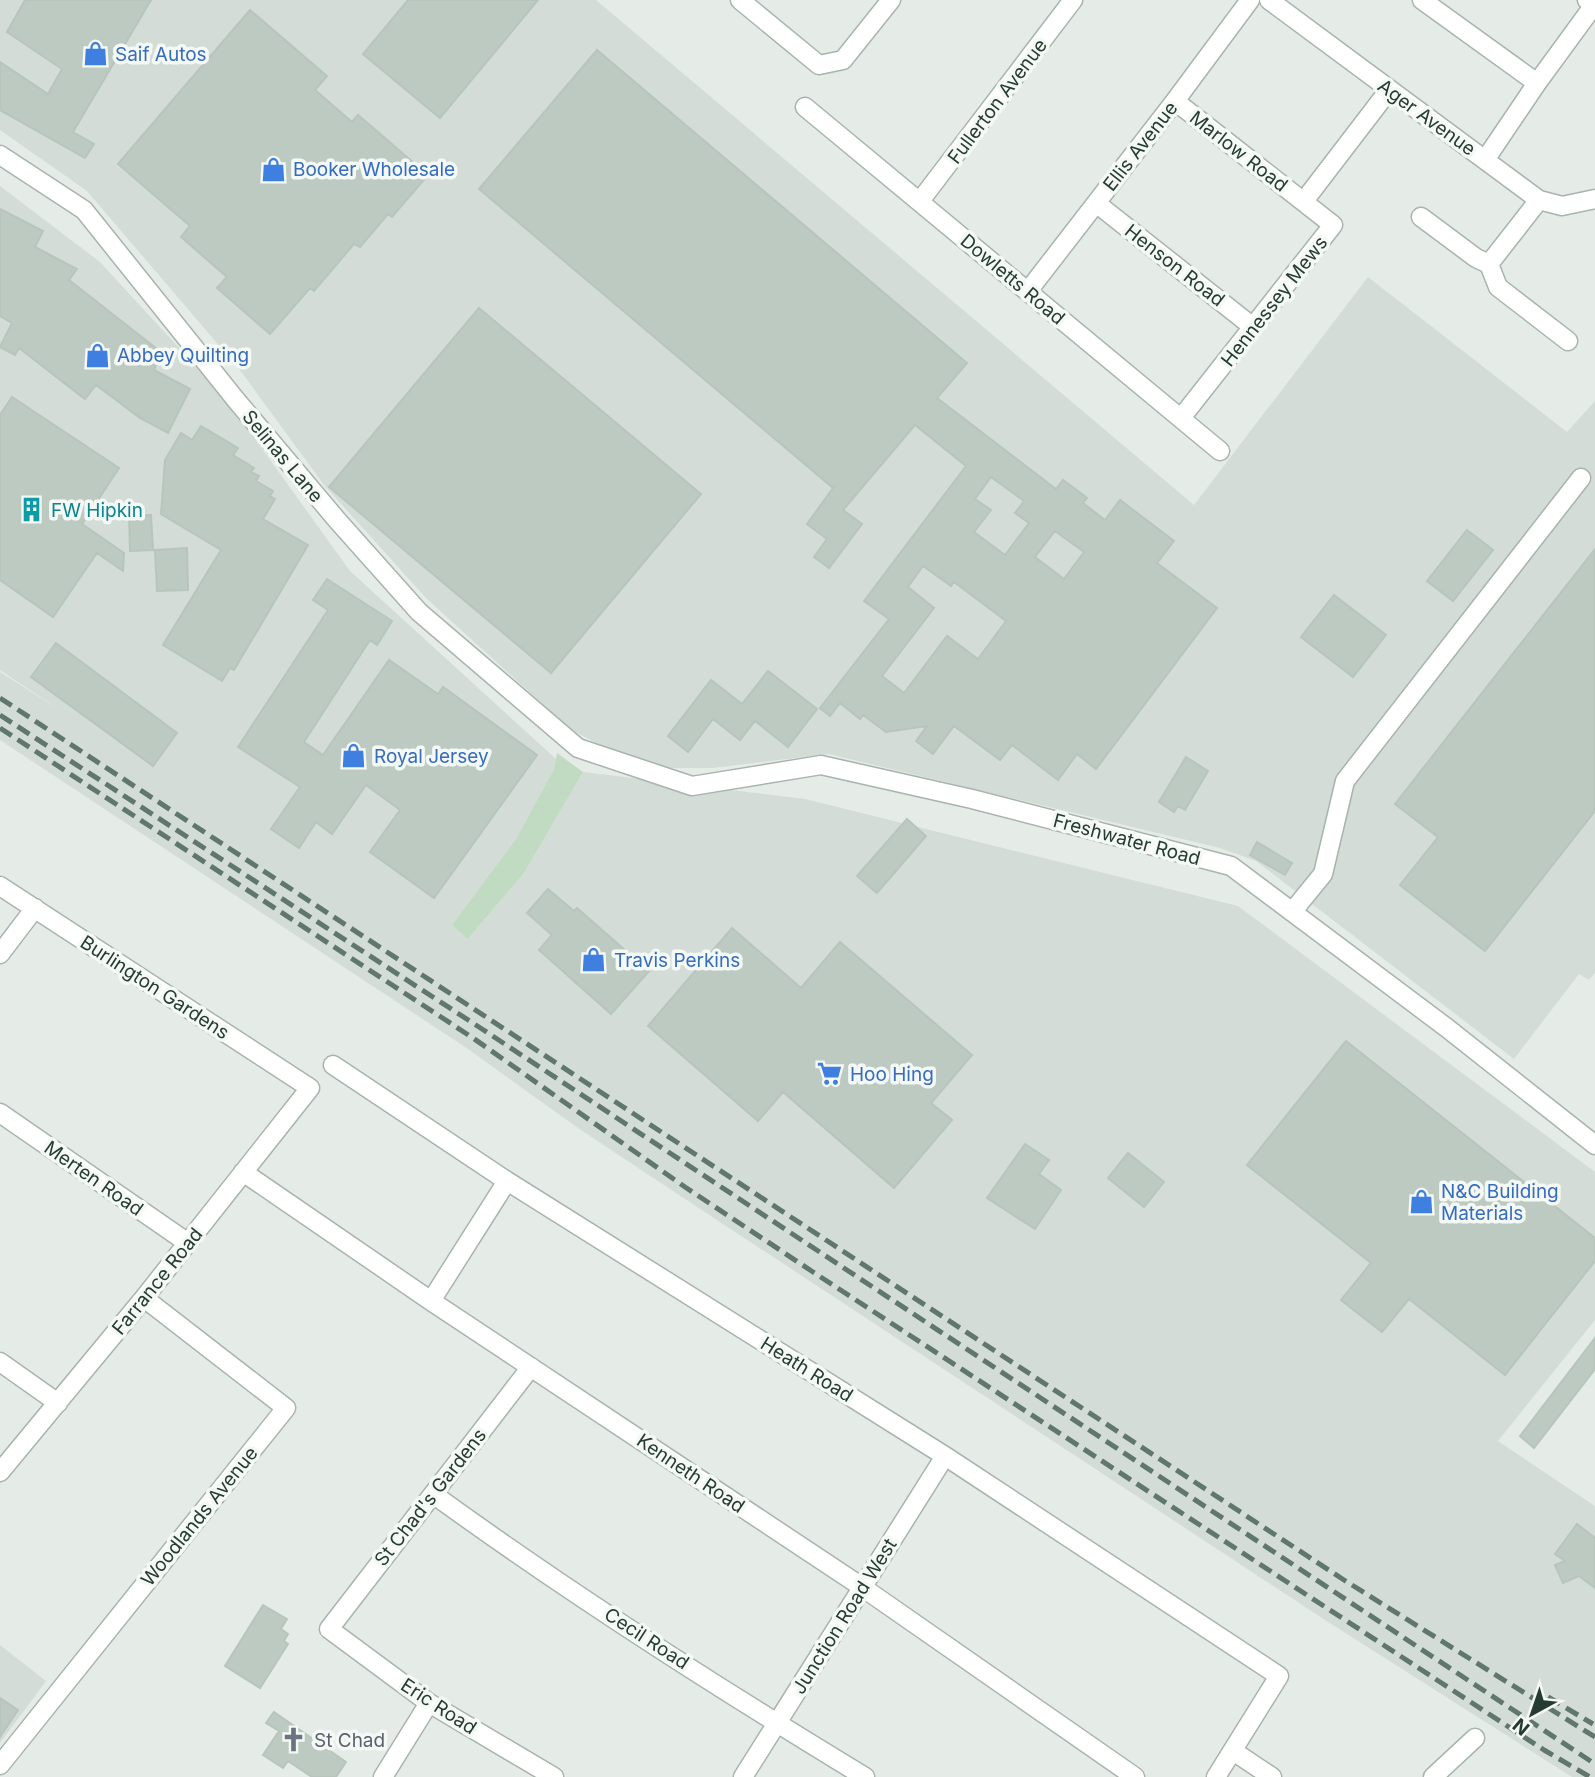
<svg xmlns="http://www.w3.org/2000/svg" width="1595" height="1777" viewBox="0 0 1595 1777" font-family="Inter,sans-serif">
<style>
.built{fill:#d3dcd6}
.green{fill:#c0dbc1}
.building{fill:#bdcac2;stroke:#b8c5bc;stroke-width:2;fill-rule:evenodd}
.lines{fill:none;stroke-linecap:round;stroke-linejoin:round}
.minor-casing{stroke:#a8b4ad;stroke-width:21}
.minor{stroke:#fff;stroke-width:18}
.rail{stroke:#60776c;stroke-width:5;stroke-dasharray:14 7;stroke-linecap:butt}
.labels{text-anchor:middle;stroke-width:7;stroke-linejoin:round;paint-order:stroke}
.shop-label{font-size:19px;fill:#366cbe;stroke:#f5f9f6;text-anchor:start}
.street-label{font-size:19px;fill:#263c31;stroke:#f5f9f6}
.culture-label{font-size:19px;fill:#0d838f;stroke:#f5f9f6;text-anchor:start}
.worship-label{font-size:19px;fill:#5b616d;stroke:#f5f9f6;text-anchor:start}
</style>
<rect width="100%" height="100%" fill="#e5ece7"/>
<!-- built -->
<path class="built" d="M 0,0 L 596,0 L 1194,505 L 1368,277 L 1567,432 L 1595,401 L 1595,973 L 1589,980 L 1579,974 L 1514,1059 L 1256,861 L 1220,848 L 829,754 L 713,768 L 649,768 L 624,758 L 570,729 L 426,598 L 324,485 L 240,370 L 87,191 L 0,130 Z
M 0,186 L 100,262 L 227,400 L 350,571 L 556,759 L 554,769 L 516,839 L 452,925 L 469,938 L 524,873 L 583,772 L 805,799 L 1238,906 L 1595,1172 L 1595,1320 L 1498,1441 L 1595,1506 L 1595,1777 L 1572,1777 L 1325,1620 L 679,1195 L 578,1128 L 468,1049 L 0,740 L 0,672 L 60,710 L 0,670 Z
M 0,1645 L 46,1681 L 0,1743 Z"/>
<!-- green -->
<path class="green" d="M 557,753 L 583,772 L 524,873 L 468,939 L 452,925 L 516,839 L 554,769 Z"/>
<!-- building -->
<path class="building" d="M 25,0 L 151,0 L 73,132 L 94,144 L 85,158 L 0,110 L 0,62 L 48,94 L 62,69 L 7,32 Z
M 408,0 L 538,0 L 440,118 L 363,54 Z
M 250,10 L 327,76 L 315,90 L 352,122 L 358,115 L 428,175 L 392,217 L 388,214 L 360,247 L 354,244 L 314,291 L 310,288 L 270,334 L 217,288 L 227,277 L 181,237 L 190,226 L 118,164 Z
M 597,50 L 967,363 L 937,398 L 1056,489 L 1063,480 L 1087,498 L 1083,503 L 1105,520 L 1120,500 L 1174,541 L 1157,563 L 1217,608 L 1096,769 L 1077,754 L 1058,780 L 1012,745 L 1000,760 L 954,726 L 933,754 L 916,741 L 927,726 L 886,732 L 863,715 L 860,719 L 840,703 L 830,716 L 820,708 L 889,619 L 864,601 L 966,466 L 915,425 L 843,510 L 862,524 L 829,568 L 814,557 L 827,539 L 807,524 L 833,488 L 479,189 ZM 991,477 L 1024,501 L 1015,513 L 1029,523 L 1005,555 L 974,532 L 991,510 L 975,499 ZM 1055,531 L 1084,552 L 1064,579 L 1035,557 ZM 923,566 L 951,586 L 954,582 L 1006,621 L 978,659 L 947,636 L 904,693 L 882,676 L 934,608 L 908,587 Z
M 0,209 L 43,231 L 35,247 L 77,269 L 69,280 L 161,352 L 154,370 L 190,389 L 168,433 L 140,418 L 96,385 L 85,399 L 19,348 L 15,355 L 0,347 L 12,323 L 0,316 Z
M 479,308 L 701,494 L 551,673 L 329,487 Z
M 12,397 L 119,468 L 82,524 L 124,553 L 123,571 L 97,553 L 53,617 L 0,580 L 0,415 Z
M 201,426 L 238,448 L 233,455 L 254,468 L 251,472 L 259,476 L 256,481 L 273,491 L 270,496 L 275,499 L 263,519 L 308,545 L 234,670 L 230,668 L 222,681 L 163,645 L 221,550 L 161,514 L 165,460 L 181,433 L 192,440 Z
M 151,515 L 153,550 L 130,551 L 129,516 Z
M 1467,530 L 1493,550 L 1453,601 L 1427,581 Z
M 187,548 L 188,590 L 157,591 L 155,550 Z
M 1595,549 L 1595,811 L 1485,951 L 1400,885 L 1438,837 L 1395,804 Z
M 327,579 L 392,621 L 377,645 L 370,640 L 304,742 L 323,755 L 389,660 L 438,694 L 443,687 L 537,755 L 434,898 L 370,852 L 400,810 L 366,785 L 332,834 L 316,822 L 299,848 L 271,829 L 300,787 L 238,747 L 328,610 L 313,600 Z
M 1334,595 L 1386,635 L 1353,677 L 1301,637 Z
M 56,643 L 177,733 L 153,766 L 31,677 Z
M 768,671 L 817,709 L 788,747 L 755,721 L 740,740 L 713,719 L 688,752 L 668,736 L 711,680 L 742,704 Z
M 1186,757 L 1208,771 L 1185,810 L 1178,806 L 1174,812 L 1159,802 Z
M 907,819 L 926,836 L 877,893 L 857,876 Z
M 1257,842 L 1292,863 L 1285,875 L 1250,855 Z
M 548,889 L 574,911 L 577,908 L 649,971 L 611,1014 L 539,950 L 552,935 L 527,913 Z
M 732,928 L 801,988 L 840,942 L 972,1055 L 931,1103 L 952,1120 L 894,1188 L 783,1092 L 758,1121 L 648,1026 Z
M 1346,1041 L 1595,1238 L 1595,1261 L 1505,1375 L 1409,1299 L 1382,1332 L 1341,1300 L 1371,1263 L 1247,1165 Z
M 1025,1144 L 1049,1160 L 1039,1174 L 1061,1190 L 1035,1229 L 987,1198 Z
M 1128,1153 L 1164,1182 L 1144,1207 L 1108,1178 Z
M 1595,1338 L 1595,1369 L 1534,1448 L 1520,1436 Z
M 1577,1524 L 1595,1538 L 1595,1588 L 1579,1576 L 1563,1583 L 1555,1565 L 1565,1561 L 1555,1554 Z
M 263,1605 L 287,1619 L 281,1629 L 288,1634 L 284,1641 L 288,1644 L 260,1688 L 225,1666 Z
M 0,1698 L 18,1710 L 0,1737 Z
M 274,1712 L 346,1762 L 336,1777 L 312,1777 L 288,1761 L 283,1768 L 263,1755 L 279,1731 L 266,1723 Z"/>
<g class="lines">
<defs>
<path id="minor" d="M 740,0 L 819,65 L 843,60 L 891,0
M 1269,0 L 1539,200 L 1562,206 L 1595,199
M 1422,0 L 1537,83
M 1175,101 L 1333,225 L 1181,418
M 805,107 L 1220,451
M 0,155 L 84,210 L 236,400 L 337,520 L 419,612 L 578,748 L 692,786 L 821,765 L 972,799 L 1231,866 L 1447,1028 L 1595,1145
M 1485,160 L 1537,83 L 1594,5 L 1587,0
M 920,201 L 1073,0
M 1304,201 L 1389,90
M 1096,203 L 1253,327
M 1421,217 L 1476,258 L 1489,264 L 1498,287 L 1568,341
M 1489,264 L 1539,200
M 1028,291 L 1175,101 L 1250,0
M 0,886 L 310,1088 L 144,1298 L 0,1472
M 1292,912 L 1323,874 L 1345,781 L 1581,478
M 0,954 L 35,908
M 333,1065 L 507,1181 L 945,1456 L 1279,1676 L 1216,1777
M 0,1113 L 188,1243
M 243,1172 L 431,1301 L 862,1587 L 1135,1777
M 431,1301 L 507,1181
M 0,1362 L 58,1403
M 531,1367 L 329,1629 L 429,1703 L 554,1777
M 433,1494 C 572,1595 718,1688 865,1777
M 1233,1751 L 1272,1777
M 0,1765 L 286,1408 L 144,1298
M 383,1777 L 429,1703
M 743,1777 L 945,1456
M 1433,1777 L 1475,1738"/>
</defs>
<!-- minor casing -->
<use href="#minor" class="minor-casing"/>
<!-- minor -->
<use href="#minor" class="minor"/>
<!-- rail -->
<path class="rail" d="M 0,698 L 1344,1580 L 1595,1737
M 0,715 L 482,1029 L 1595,1764
M 0,728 L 473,1038 L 685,1187 L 813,1272 L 1544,1750 L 1590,1777
M 1548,1697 L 1593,1724"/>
</g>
<!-- icons -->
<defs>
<symbol id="shop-bare" viewBox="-9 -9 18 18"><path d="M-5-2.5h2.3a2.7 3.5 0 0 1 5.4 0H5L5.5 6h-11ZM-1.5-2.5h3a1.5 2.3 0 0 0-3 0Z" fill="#3f7fe0" stroke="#f5f9f6" stroke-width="2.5" paint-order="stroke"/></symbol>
<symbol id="building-bare" viewBox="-9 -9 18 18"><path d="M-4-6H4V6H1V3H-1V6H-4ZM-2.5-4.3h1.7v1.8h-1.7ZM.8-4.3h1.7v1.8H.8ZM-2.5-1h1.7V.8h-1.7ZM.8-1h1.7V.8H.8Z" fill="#0f9aa8" stroke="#f5f9f6" stroke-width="2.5" paint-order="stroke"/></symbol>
<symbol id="supermarket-bare" viewBox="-9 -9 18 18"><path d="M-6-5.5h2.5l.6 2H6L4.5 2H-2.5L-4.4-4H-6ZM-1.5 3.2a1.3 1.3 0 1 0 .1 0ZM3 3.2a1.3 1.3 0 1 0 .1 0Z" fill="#3f7fe0" stroke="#f5f9f6" stroke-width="2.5" paint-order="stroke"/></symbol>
<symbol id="church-bare" viewBox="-9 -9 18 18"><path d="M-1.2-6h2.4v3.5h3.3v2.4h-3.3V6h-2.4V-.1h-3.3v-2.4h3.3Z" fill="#6b7280" stroke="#f5f9f6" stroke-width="2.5" paint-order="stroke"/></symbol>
</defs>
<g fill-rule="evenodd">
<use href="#shop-bare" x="78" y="36" width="35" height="35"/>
<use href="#shop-bare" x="256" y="152" width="35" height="35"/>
<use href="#shop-bare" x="80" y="338" width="35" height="35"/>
<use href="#building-bare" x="14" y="492" width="35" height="35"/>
<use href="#shop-bare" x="336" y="738" width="35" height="35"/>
<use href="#shop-bare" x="576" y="942" width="35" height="35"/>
<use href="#supermarket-bare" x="812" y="1056" width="35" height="35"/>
<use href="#shop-bare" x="1404" y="1184" width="35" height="35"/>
<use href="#church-bare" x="276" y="1722" width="35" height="35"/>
</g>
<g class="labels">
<!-- shop labels -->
<g class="shop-label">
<text x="115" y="61">Saif Autos</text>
<text x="293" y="176">Booker Wholesale</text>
<text x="117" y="362">Abbey Quilting</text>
<text x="374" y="763">Royal Jersey</text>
<text x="614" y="967">Travis Perkins</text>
<text x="850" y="1081">Hoo Hing</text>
<text x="1441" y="1198">N&amp;C Building<tspan x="1441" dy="22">Materials</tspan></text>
</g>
<!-- street labels -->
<g class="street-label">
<text transform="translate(997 101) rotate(-53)" y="7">Fullerton Avenue</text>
<text transform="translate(1427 117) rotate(36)" y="7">Ager Avenue</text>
<text transform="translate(1140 146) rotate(-52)" y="7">Ellis Avenue</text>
<text transform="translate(1239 151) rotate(38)" y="7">Marlow Road</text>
<text transform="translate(1175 265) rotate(38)" y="7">Henson Road</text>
<text transform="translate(1013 279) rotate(40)" y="7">Dowletts Road</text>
<text transform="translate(1274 301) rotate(-52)" y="7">Hennessey Mews</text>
<text transform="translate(283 456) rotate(50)" y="7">Selinas Lane</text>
<text transform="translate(1127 839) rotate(15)" y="7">Freshwater Road</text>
<text transform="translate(155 987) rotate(33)" y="7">Burlington Gardens</text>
<text transform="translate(94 1178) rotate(35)" y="7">Merten Road</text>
<text transform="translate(157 1281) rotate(-51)" y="7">Farrance Road</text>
<text transform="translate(807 1369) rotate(32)" y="7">Heath Road</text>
<text transform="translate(691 1473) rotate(34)" y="7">Kenneth Road</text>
<text transform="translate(430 1497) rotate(-52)" y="7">St Chad's Gardens</text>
<text transform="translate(199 1516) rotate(-51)" y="7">Woodlands Avenue</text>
<text transform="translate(844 1616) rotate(-58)" y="7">Junction Road West</text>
<text transform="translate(647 1638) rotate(33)" y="7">Cecil Road</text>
<text transform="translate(439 1706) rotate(33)" y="7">Eric Road</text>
</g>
<!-- culture labels -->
<g class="culture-label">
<text x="51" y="517">FW Hipkin</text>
</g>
<!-- worship labels -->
<g class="worship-label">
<text x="314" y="1747">St Chad</text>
</g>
</g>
<!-- north arrow -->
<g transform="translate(1532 1714) rotate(220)" stroke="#f5f9f6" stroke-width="5" paint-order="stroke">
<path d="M0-5L12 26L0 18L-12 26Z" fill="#263c31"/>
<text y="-10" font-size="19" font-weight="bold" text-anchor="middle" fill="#263c31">N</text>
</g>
</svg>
